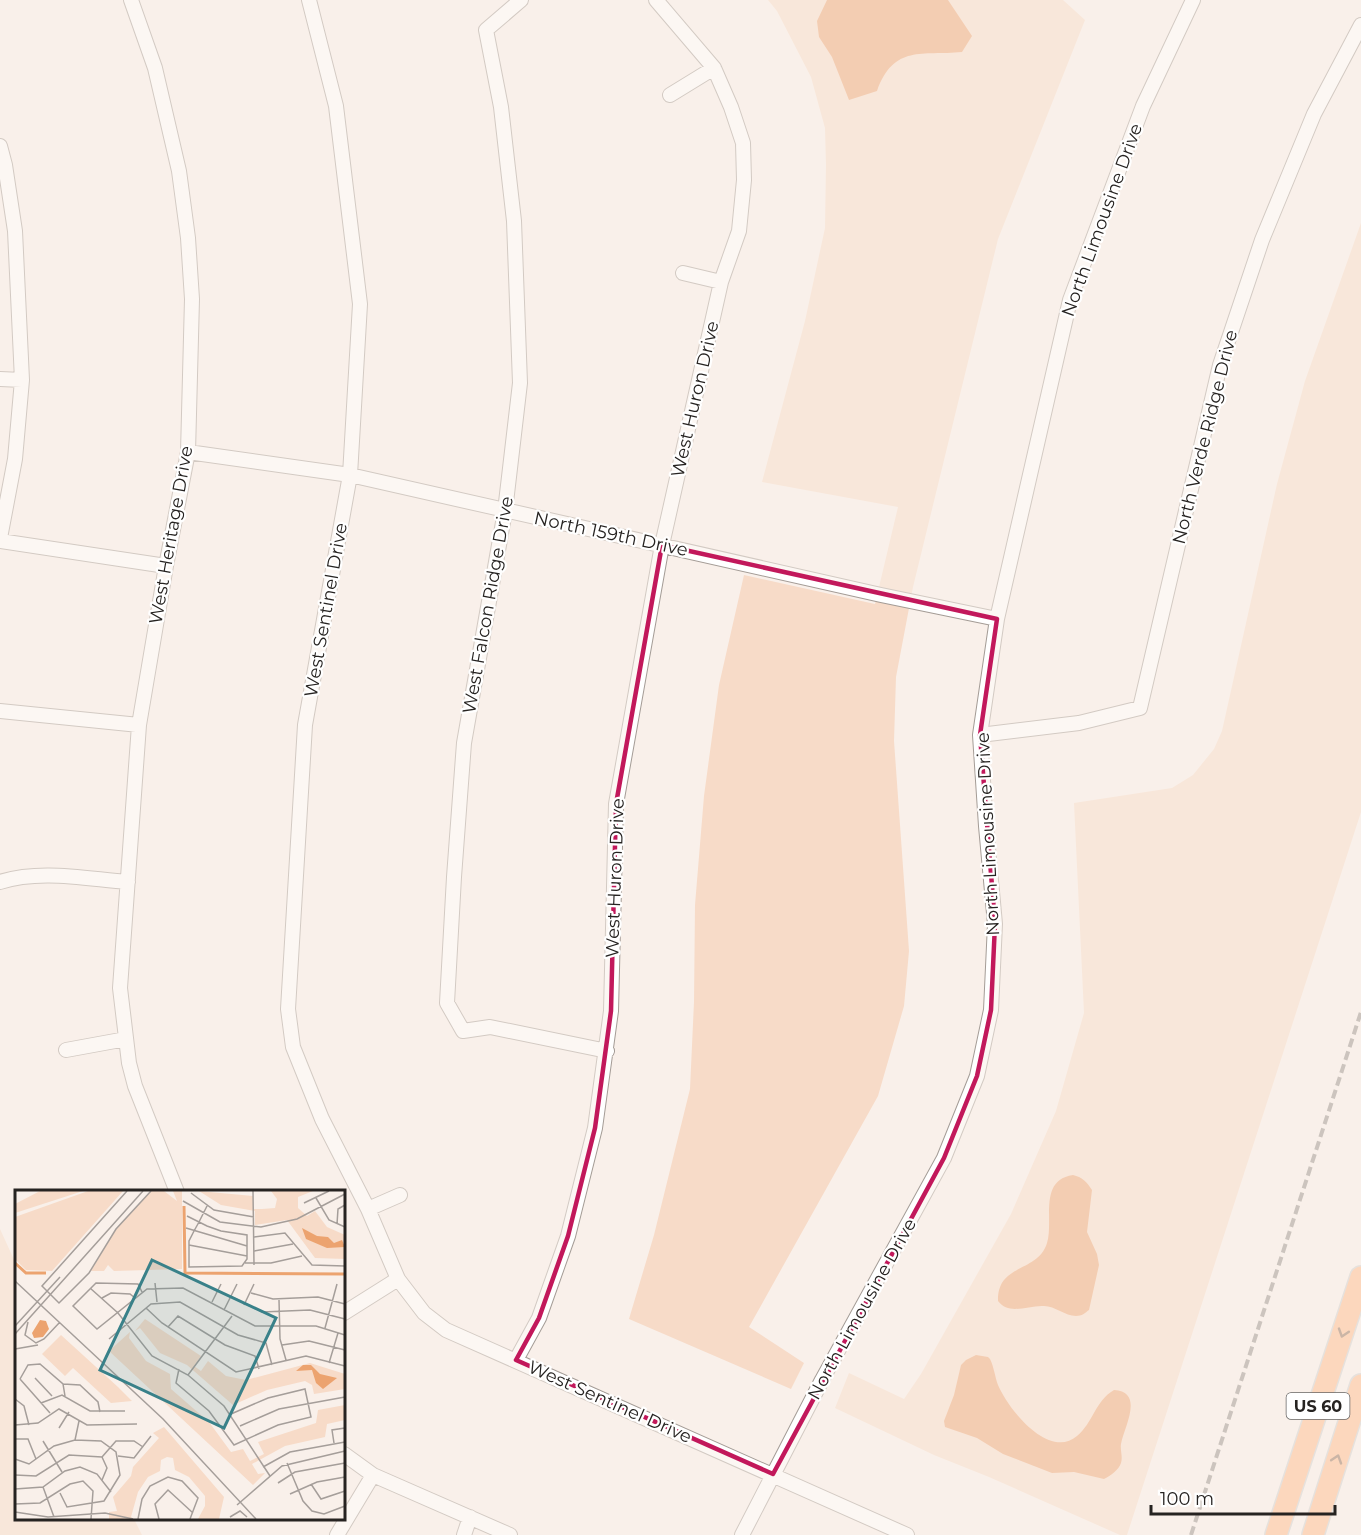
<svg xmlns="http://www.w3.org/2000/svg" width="1361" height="1535" viewBox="0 0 1361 1535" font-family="Montserrat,sans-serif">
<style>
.green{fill:#f7dbc8}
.water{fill:#eca36f}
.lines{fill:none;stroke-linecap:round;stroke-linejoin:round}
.minor-casing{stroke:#a49c96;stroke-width:16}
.trunk-casing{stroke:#cfcfce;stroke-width:24}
.minor{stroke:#fff;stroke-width:14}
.trunk{stroke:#feb888;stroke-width:21}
.rail{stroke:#958f8b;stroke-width:4;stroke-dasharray:9 4.5;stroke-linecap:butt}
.oneway{stroke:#926e54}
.marked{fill:none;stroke:#c2185b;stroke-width:4.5;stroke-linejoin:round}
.labels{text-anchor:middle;stroke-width:4.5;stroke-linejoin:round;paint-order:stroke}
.shield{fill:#fff;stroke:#676564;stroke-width:1.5}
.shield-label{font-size:16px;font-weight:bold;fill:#262321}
.street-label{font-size:18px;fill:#262321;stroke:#fff}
.inset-river{fill:none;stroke:#eca36f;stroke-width:3}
.inset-road{fill:none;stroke:#a59e9a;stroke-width:1.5}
.view{fill:#398189;fill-opacity:0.15;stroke:#398189;stroke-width:3}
.inset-edge{fill:none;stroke:#262321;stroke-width:3}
</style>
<rect width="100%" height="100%" fill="#f9f0ea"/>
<!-- green -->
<path class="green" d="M 768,0 L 1063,0 L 1085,20 L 998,239 L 913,587 L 896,677 L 894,741 L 909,951 L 904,1006 L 878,1096 L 749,1327 L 804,1363 L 791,1389 L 629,1319 L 654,1235 L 690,1089 L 694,1002 L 695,905 L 704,796 L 719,685 L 744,575 L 875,604 L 898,507 L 762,482 L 805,321 L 825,228 L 826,165 L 825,128 L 811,77 L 777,11 Z
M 1361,223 L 1361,812 L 1127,1535 L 1120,1535 L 989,1477 L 934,1455 L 835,1408 L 849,1373 L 904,1399 L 921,1374 L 1011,1214 L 1056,1111 L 1084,1013 L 1074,803 L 1172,788 L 1193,775 L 1214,749 L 1222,731 L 1277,484 L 1305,381 Z
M 0,1229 L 16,1264 L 16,1518 L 134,1519 L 142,1535 L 0,1535 Z"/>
<!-- water -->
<path class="water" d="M 827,0 L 948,0 L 972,36 L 962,52 C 922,56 894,44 877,91 L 849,100 L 832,57 L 819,37 L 817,21 Z
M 1073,1175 C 1082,1177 1087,1182 1092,1190 L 1087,1232 L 1097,1254 L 1099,1265 L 1089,1310 C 1085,1313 1082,1316 1076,1316 C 1065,1316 1055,1306 1044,1306 C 1028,1305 1009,1316 998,1301 C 997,1263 1038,1273 1047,1243 C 1054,1221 1038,1180 1073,1175 Z
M 976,1355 L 988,1357 L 990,1359 C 994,1367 995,1377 998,1385 C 1008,1409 1049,1460 1077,1436 C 1093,1423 1095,1401 1114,1390 C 1145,1392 1124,1427 1121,1444 C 1120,1450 1123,1457 1121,1463 C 1119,1470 1110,1476 1104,1479 L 1074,1472 L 1052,1473 L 1003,1454 L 977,1438 L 945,1427 L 944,1421 L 954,1395 L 961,1365 L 966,1360 Z"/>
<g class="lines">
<defs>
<path id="minor" d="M 131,0 L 155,68 L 179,171 L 188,238 L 192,299 L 188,452 L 166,566 L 139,725 L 120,988 L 129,1063 L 135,1086 L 177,1192
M 309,0 L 336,106 L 360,304 L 350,475 L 305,725 L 288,1009 L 293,1047 L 322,1119 L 368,1209 L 398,1279 L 424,1313 L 446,1330 L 907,1535
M 521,0 L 486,30 L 501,107 L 514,221 L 520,383 L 505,511 L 464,743 L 454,877 L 447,1003 L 463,1031 L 490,1027 L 607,1051
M 670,95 L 714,68
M 0,146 L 5,165 L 15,231 L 22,380 L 15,459 L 0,538
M 683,273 L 721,282
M 0,379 L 22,380
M 188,452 L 350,475 L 881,595 L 997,619
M 0,541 L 166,566
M 0,711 L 139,725
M 980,735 L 1079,723 L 1140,708 L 1220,365 L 1262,240 L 1314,114 L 1361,25
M 0,882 C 40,869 87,879 128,882
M 66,1050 L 126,1039
M 368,1209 L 400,1195
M 344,1313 L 398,1279
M 516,1360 L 539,1318 L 568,1236 L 595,1128 L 611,1011 L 616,804 L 662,545 L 721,282 L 739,231 L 744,180 L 743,143 L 731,107 L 714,68 L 656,0
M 344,1454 L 373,1475 L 510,1535
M 337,1535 L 373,1475
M 464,1535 L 470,1517
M 742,1535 L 822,1380 L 944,1158 L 977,1076 L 991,1010 L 995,924 L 986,826 L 980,735 L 997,619 L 1070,300 L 1143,106 L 1193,0"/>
<path id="trunk" d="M 1276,1535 L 1361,1277
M 1313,1535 L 1361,1385"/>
</defs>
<!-- minor casing -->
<use href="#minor" class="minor-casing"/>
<!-- trunk casing -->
<use href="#trunk" class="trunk-casing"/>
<!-- minor -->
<use href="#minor" class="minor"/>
<!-- trunk -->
<use href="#trunk" class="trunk"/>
<!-- rail -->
<path class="rail" d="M 1191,1535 L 1361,1012"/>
</g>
<!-- one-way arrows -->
<defs><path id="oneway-chevron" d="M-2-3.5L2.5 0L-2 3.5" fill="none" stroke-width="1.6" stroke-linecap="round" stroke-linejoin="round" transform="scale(1.5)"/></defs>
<g class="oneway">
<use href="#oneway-chevron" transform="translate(1343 1333) rotate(108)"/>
<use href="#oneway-chevron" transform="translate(1337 1459) rotate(-72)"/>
</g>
<!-- marked area -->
<path d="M0 0H1361V1535H0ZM 662,545 L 997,619 L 980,735 L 995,924 L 991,1010 L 977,1076 L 944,1158 L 773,1474 L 516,1360 L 539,1318 L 568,1236 L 595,1128 L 611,1011 L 616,804 Z" fill="#f9f0ea" fill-opacity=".55" fill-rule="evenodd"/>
<path class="marked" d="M 662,545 L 997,619 L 980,735 L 995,924 L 991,1010 L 977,1076 L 944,1158 L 773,1474 L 516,1360 L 539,1318 L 568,1236 L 595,1128 L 611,1011 L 616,804 Z"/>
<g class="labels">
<!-- shield labels -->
<rect class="shield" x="1286.5" y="1393" width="63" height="26" rx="4.5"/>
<g class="shield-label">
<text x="1318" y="1412">US 60</text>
</g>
<!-- street labels -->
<g class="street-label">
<text transform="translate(1102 220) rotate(-70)" y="6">North Limousine Drive</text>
<text transform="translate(695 399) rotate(-77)" y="6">West Huron Drive</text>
<text transform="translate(1205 437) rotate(-76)" y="6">North Verde Ridge Drive</text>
<text transform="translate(611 534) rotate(12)" y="6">North 159th Drive</text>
<text transform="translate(171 535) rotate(-80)" y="6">West Heritage Drive</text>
<text transform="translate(488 605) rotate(-80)" y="6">West Falcon Ridge Drive</text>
<text transform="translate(326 610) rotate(-80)" y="6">West Sentinel Drive</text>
<text transform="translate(988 834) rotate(-93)" y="6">North Limousine Drive</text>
<text transform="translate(615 878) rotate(-88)" y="6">West Huron Drive</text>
<text transform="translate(862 1309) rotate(-61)" y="6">North Limousine Drive</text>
<text transform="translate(610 1402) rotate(24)" y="6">West Sentinel Drive</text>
</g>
</g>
<!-- overview -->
<g transform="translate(15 1190)">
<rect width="330" height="330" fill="#f9f0ea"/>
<path d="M 25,1 L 68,1 L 0,23 L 0,14 ZM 73,1 L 108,1 L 37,81 L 11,80 L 0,69 L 0,27 ZM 136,1 L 149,1 L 162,11 L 158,1 L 167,1 L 167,79 L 99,81 L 93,75 L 89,81 L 76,81 L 101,39 ZM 184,1 L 238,6 L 238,19 L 247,19 L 260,18 L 262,9 L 256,1 L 298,1 L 283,7 L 283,18 L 292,26 L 300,21 L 312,37 L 330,45 L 330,69 L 300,68 L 272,30 L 240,35 L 240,21 L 206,15 ZM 130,129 L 186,166 L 179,176 L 186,181 L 193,171 L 211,186 L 231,190 L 295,173 L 330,184 L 330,199 L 299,204 L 297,195 L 290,191 L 252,200 L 218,215 L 172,175 L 145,163 L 125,138 L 120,141 ZM 115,142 L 114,148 L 131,171 L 155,184 L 156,199 L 194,232 L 216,262 L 228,259 L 235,271 L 249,264 L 243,252 L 301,233 L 303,220 L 330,215 L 330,230 L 312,234 L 310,247 L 270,256 L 237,274 L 243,284 L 250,283 L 238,295 L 94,161 ZM 46,145 L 103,197 L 117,211 L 96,213 L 58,178 L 50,186 L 27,164 ZM 149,237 L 209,307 L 204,329 L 183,329 L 190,316 L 190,306 L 174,287 L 160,280 L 158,268 L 152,267 L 146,270 L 145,281 L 133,287 L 123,302 L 116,327 L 119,329 L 94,329 L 94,322 L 102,321 L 98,307 L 116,286 L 118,277 L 144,248 L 138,243 Z" fill="#f7dbc8"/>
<path d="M 287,38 L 302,46 L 313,47 L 319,53 L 327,50 L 330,57 L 312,58 L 291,49 ZM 25,130 L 31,131 L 34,139 L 28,147 L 19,148 L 17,143 ZM 288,175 L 296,175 L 305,184 L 322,188 L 308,199 L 301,193 L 297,180 L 281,181 Z" fill="#eca36f"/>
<path class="inset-river" d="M 169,16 L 170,83 L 330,84M 0,73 L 11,83 L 31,83"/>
<path class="inset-road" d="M 112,1 L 27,96 L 44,113 L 74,83 L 101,39 L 136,1M 238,1 L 239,75M 176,3 L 199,20 L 239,27M 301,8 L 314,30 L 330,37M 168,11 L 205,32 L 246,37 L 282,29 L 330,4M 289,13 L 314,1M 172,26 L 192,36 L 206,41 L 232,45 L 232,69 L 227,76 L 174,77 L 174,51 L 179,41 L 184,32 L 192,16M 322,34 L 323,19 L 330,15M 171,38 L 232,56M 239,47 L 270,43 L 297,75 L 330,76M 174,55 L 232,66M 239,61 L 278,54M 230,73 L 256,73 L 287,66M 0,91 L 148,229 L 241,329M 140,93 L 142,112M 75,98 L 103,123 L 137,166 L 173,185 L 209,216 L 255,286M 127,102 L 123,94 L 81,93 L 58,116 L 82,139 L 132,99 L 168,98 L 240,136 L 301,136 L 330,145M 236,103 L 258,109 L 303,107 L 330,114M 217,107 L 247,122 L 295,120 L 330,129M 87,108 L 96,103 L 115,104 L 120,108M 264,110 L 265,149 L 271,170M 197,112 L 206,94M 229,115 L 239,94M 131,118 L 147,133 L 221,182 L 291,166 L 330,176M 209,120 L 222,94M 13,132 L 10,145 L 21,153 L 29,149 L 45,132M 0,136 L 45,87M 153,137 L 163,126 L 210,155 L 240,166 L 244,179M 310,138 L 322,94M 0,144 L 128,1M 94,149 L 136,114 L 165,112 L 223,145 L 251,153 L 257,175M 267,155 L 294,151 L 330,160M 0,159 L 23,155M 314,173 L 323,143M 164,179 L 161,193 L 194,221 L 219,255 L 263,235 L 296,227 L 290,199 L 253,208 L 216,224M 173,185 L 217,126M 20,188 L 37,206M 5,189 L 13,175 L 25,174 L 48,194 L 50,206M 5,189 L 35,223M 48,194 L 65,195 L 83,212 L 85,222M 0,209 L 9,216 L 14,235M 26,213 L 47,205 L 75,221 L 110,221M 0,235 L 23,233 L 44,219 L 72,235 L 122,234M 225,236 L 264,219 L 330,207M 44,238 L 54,222M 0,249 L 13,249 L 21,269M 60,250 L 64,231M 28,251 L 47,282M 319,253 L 317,240 L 330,238M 103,266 L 119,268 L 136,246M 87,267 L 101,251 L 119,251 L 128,257M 87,267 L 92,278 L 87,290M 0,269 L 14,274 L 39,256 L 60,250 L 86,251 L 101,262 L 105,285 L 89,311 L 52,317 L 45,303M 272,273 L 288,311 L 297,321 L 309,324 L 330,316M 248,277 L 275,262 L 330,252M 0,285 L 21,286 L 54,265 L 87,267M 263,293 L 280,282 L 330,273M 296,294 L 306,309 L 330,301M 28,297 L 39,327M 0,299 L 28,297 L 50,281 L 65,277 L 82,284 L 96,302M 275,304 L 302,292 L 330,287M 0,314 L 25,313 L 55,294 L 68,291 L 78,301 L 76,329M 222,315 L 267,276 L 330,261M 0,322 L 33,327 L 90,323 L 118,329M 215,327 L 225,321 L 232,327M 123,329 L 127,309 L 135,296 L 153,287 L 167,291 L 183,308 L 175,329M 144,329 L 140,314 L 153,300 L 178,323"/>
<path class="view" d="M 137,70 L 261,128 L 209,238 L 85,180 Z"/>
<rect width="330" height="330" class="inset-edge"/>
</g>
<!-- scale -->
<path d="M1151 1505v9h184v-9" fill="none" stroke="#262321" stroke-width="3"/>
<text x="1160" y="1505" font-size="18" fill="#262321" stroke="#ffffff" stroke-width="4.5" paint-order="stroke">100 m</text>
</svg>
